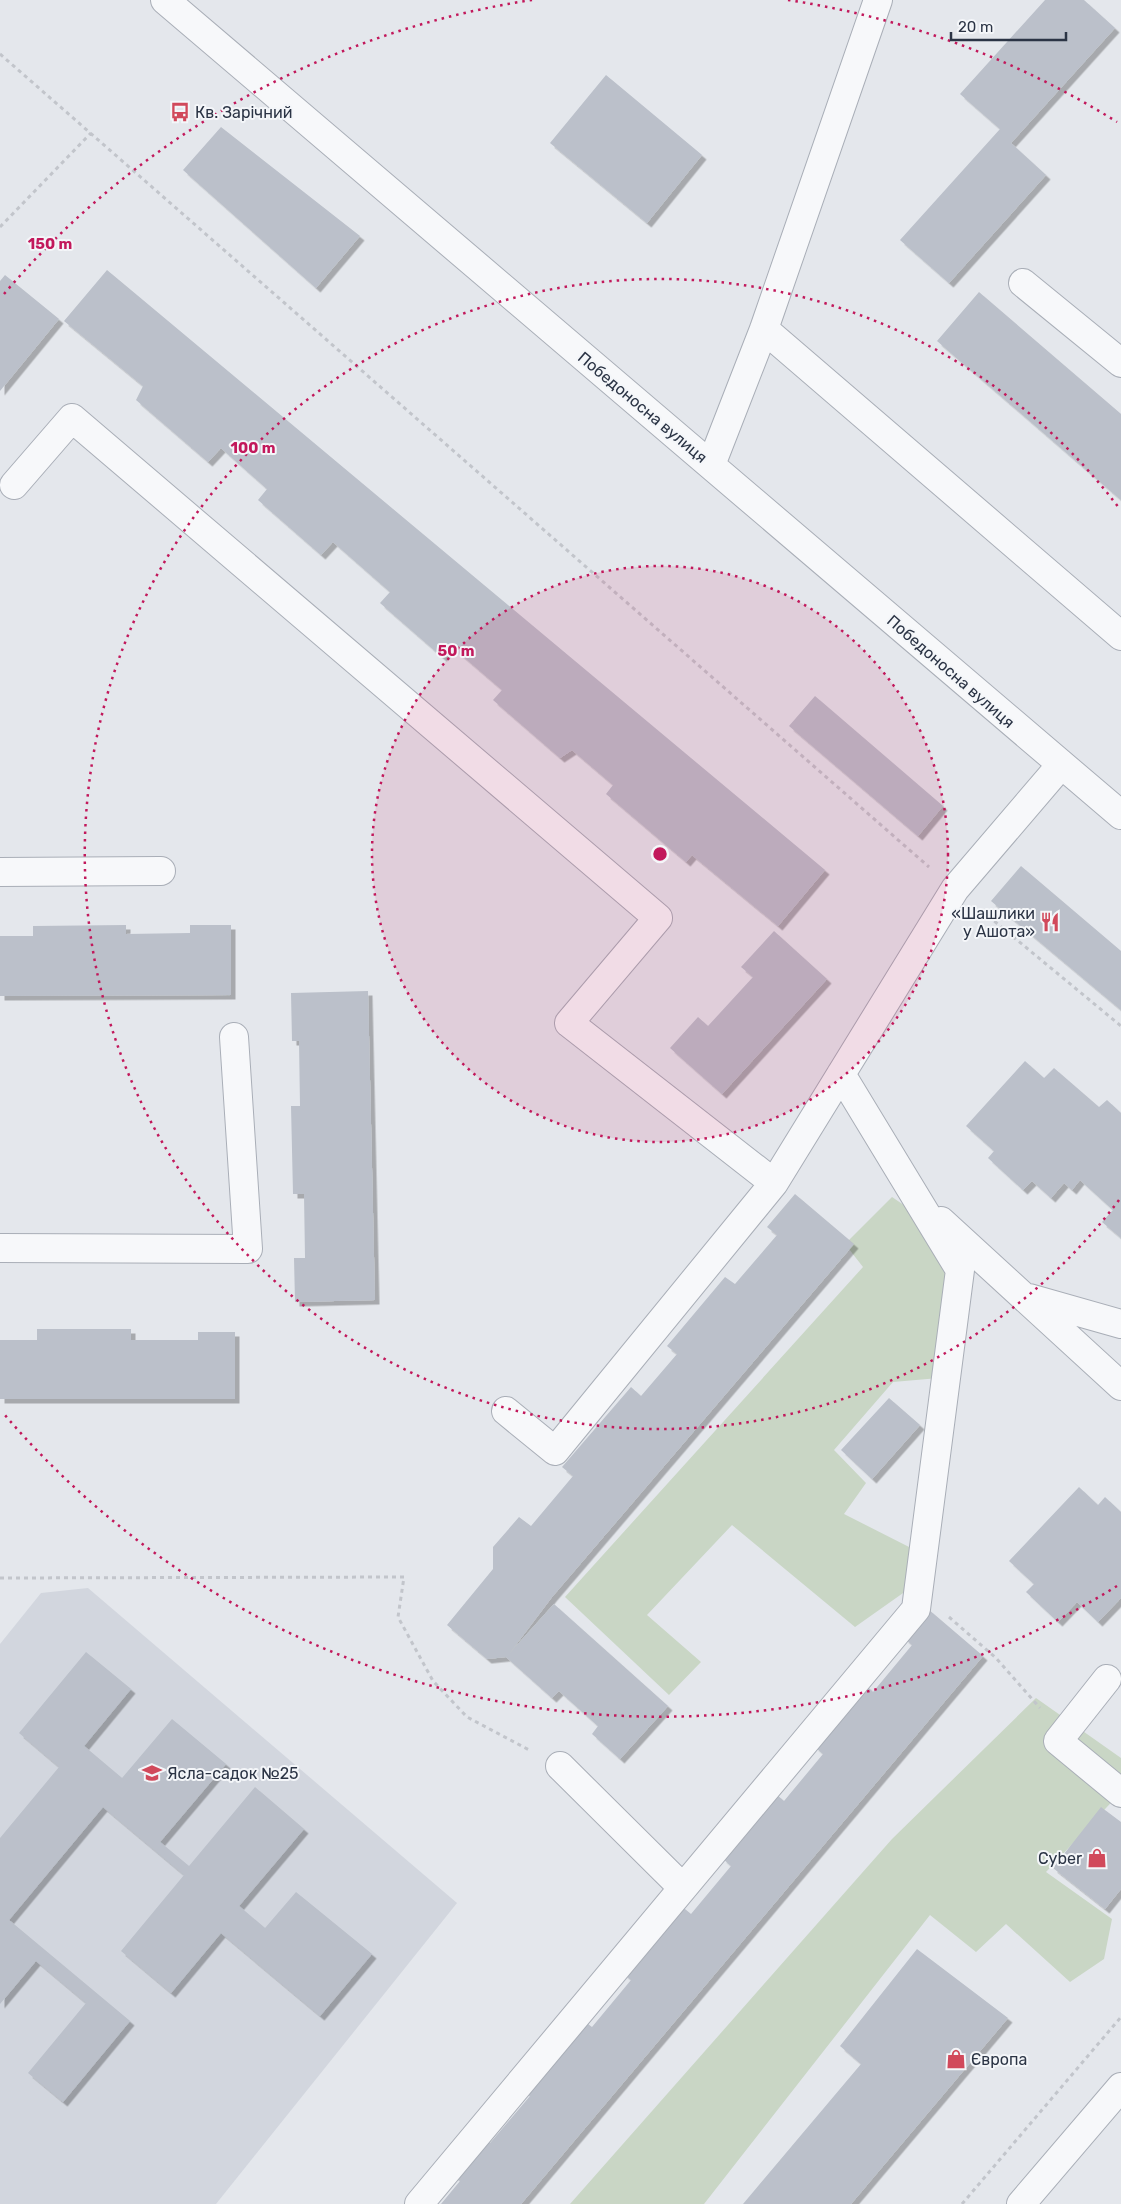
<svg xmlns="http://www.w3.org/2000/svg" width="1121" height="2204" viewBox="0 0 1121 2204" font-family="Rubik,sans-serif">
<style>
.built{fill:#d2d6de}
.green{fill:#c9d6c5}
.building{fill:#bbc0ca;filter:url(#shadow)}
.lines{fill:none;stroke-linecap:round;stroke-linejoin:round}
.minor-casing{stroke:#a9aeb7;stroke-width:30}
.path{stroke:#c2c5cb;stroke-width:3;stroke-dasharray:4 4;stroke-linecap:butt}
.minor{stroke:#f7f8fa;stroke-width:28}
.ring{fill:none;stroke:#c2185b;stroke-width:2.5;stroke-dasharray:2.5 5}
.labels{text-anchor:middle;stroke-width:4;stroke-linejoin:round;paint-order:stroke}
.poi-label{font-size:16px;fill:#2b3445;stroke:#f4f6f9;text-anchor:start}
.street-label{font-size:16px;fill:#2b3445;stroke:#f4f6f9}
.centre{fill:#c2185b;stroke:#f4f6f9;stroke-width:2.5}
.ring-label{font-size:15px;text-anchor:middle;font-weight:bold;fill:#c2185b;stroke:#f4f6f9;stroke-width:4;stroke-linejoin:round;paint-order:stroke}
</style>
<defs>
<filter id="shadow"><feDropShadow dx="4.5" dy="4.5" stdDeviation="0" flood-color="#0004"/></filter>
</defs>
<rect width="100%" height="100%" fill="#e4e7ec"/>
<!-- built -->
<path class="built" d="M 88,1588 L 457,1903 L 216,2204 L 0,2204 L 0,1644 L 41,1593 Z"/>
<!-- green -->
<path class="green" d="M 892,1197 L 920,1216 L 955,1270 L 939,1378 L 893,1382 L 834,1450 L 866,1483 L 844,1514 L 915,1550 L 913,1586 L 855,1627 L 732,1525 L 647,1615 L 701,1662 L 669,1695 L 565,1597 L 863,1267 L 845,1244 Z
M 1036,1698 L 1121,1758 L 1121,1792 L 1046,1872 L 1112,1919 L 1104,1959 L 1070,1982 L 1006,1924 L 976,1952 L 930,1915 L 704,2204 L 570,2204 L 892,1839 Z"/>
<!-- building -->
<path class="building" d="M 1045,0 L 1084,0 L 1115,28 L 1011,143 L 1046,175 L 949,283 L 900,240 L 1000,129 L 960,94 Z
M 606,75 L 702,155 L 647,223 L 550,143 Z
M 221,127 L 360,236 L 316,288 L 183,170 Z
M 107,270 L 825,870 L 778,926 L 692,855 L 686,862 L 606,794 L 613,785 L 572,750 L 560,758 L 493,700 L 502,690 L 452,647 L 442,657 L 380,603 L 390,592 L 333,542 L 321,555 L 258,500 L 267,489 L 221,448 L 208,462 L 136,400 L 143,386 L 64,321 Z
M 5,275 L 59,319 L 0,391 L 0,281 Z
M 979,292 L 1121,414 L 1121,500 L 937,341 Z
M 815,696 L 943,806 L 918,836 L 789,726 Z
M 1021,866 L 1121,951 L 1121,1010 L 991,901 Z
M 126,925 L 126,934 L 190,933 L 190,925 L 231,925 L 231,995 L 0,996 L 0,936 L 33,936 L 33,926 Z
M 774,931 L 827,979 L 722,1094 L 670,1048 L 698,1017 L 708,1026 L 753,977 L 741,967 Z
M 368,991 L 375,1300 L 295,1302 L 294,1258 L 305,1258 L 304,1194 L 293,1194 L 291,1106 L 300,1106 L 299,1041 L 292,1041 L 291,993 Z
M 1025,1061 L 1044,1078 L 1054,1068 L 1099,1107 L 1107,1100 L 1121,1113 L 1121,1238 L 1102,1222 L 1113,1210 L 1080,1180 L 1072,1190 L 1064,1183 L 1051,1198 L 1032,1181 L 1023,1190 L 988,1158 L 994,1151 L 966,1126 Z
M 795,1194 L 854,1244 L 552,1597 L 509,1654 L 554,1604 L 668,1706 L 620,1759 L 592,1734 L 598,1726 L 559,1691 L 552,1698 L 506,1657 L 487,1659 L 447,1625 L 493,1569 L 493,1547 L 519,1517 L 531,1526 L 573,1476 L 562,1467 L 631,1387 L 641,1396 L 677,1354 L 667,1346 L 725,1277 L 735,1284 L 777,1235 L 767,1227 Z
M 37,1329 L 131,1329 L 131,1340 L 198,1340 L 198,1332 L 235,1332 L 235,1399 L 0,1399 L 0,1340 L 37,1340 Z
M 889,1398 L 920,1425 L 872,1479 L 841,1450 Z
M 1079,1487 L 1098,1505 L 1105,1497 L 1121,1512 L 1121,1598 L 1098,1622 L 1077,1602 L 1058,1622 L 1026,1592 L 1034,1584 L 1009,1561 Z
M 928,1609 L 983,1656 L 521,2204 L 441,2204 L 460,2181 L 450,2172 L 481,2135 L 490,2143 L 530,2096 L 521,2088 L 580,2018 L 592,2027 L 631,1980 L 623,1973 L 680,1905 L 691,1914 L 731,1866 L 722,1858 L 776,1794 L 784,1801 L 823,1754 L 814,1746 L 866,1685 L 873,1692 L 912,1645 L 904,1638 Z
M 86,1652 L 131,1689 L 84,1746 L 122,1778 L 172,1719 L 226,1764 L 160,1842 L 189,1866 L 255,1787 L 304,1829 L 239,1906 L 265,1928 L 296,1892 L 372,1954 L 320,2016 L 221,1933 L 171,1993 L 121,1951 L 184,1875 L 103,1807 L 9,1920 L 130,2021 L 63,2102 L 28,2073 L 86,2003 L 36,1961 L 0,2004 L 0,1838 L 59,1767 L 19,1733 Z
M 1101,1807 L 1121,1822 L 1121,1889 L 1105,1909 L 1053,1868 Z
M 917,1949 L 1008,2018 L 851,2204 L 743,2204 L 861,2064 L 840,2046 Z"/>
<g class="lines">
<defs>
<path id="minor" d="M 165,0 L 1121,815
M 1023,283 L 1121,363
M 764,329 L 1121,636
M 711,465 L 764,329 L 878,0
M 14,485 L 72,418 L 658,918 L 569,1023 L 774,1183
M 0,872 L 161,871
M 941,1221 L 1121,1386
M 0,1248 L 248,1249 L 234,1037
M 1029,1298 L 1121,1324
M 506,1411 L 555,1451 L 774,1183 L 955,889 L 1061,765
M 1107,1679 L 1058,1741 L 1121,1793
M 560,1766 L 683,1888
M 419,2204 L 916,1609 L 960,1270 L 841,1074
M 1021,2204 L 1121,2087"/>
</defs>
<!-- minor casing -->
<use href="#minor" class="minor-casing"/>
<!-- path -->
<path class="path" d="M 0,54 L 929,867
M 0,227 L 91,133
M 982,911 L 1121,1026
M 0,1578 L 404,1577 L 398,1617 L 433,1681 L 467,1717 L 531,1751
M 949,1617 L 996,1658 L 1040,1708
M 962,2204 L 1121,2017"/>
<!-- minor -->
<use href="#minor" class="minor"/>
</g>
<!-- distance rings -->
<circle cx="660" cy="854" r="288" fill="#c2185b" fill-opacity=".12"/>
<g class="ring">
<circle cx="660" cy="854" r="288"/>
<path d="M1119 1200A575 575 0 1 1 1119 508"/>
<path d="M1117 1586A863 863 0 0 1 4 1414M4 294A863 863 0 0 1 532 0M788 0A863 863 0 0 1 1117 122"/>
</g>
<!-- icons -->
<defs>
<symbol id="bus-bare" viewBox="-9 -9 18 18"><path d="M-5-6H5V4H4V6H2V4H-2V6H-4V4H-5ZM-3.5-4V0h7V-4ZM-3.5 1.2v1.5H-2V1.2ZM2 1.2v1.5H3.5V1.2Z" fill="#d1495b" stroke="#f4f6f9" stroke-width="2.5" paint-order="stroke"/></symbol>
<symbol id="restaurant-bare" viewBox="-9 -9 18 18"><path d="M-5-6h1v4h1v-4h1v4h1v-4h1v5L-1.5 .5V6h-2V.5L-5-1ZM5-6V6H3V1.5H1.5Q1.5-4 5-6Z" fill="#d1495b" stroke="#f4f6f9" stroke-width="2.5" paint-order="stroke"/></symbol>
<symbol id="school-bare" viewBox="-9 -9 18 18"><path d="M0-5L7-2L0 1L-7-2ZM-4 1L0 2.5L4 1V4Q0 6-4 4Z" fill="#d1495b" stroke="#f4f6f9" stroke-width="2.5" paint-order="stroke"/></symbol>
<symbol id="shop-bare" viewBox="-9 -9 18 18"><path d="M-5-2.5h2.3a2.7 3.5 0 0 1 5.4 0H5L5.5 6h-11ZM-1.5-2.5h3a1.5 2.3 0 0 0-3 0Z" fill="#d1495b" stroke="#f4f6f9" stroke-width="2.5" paint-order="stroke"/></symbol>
</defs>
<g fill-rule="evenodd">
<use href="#bus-bare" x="166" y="98" width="28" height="28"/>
<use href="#restaurant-bare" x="1036" y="908" width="28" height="28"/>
<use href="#school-bare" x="138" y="1759" width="28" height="28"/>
<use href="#shop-bare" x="1083" y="1844" width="28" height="28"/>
<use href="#shop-bare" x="942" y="2045" width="28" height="28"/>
</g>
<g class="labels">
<!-- poi labels -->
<g class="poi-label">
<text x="195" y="118">Кв. Зарічний</text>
<text x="1035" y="919" text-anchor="end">«Шашлики<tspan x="1035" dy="18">у Ашота»</tspan></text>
<text x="167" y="1779">Ясла-садок №25</text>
<text x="1082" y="1864" text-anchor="end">Cyber</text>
<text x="971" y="2065">Європа</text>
</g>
<!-- street labels -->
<g class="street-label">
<text transform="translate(643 407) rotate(40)" y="6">Победоносна вулиця</text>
<text transform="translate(951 671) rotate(41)" y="6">Победоносна вулиця</text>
</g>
</g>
<circle cx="660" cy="854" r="8" class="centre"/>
<g class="ring-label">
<text x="50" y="249">150 m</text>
<text x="253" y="453">100 m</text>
<text x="456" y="656">50 m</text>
</g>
<!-- scale -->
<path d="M951 32v8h115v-8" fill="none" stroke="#2b3445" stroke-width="2.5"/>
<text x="958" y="32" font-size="15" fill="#2b3445" stroke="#f4f6f9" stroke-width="4" paint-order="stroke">20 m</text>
</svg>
